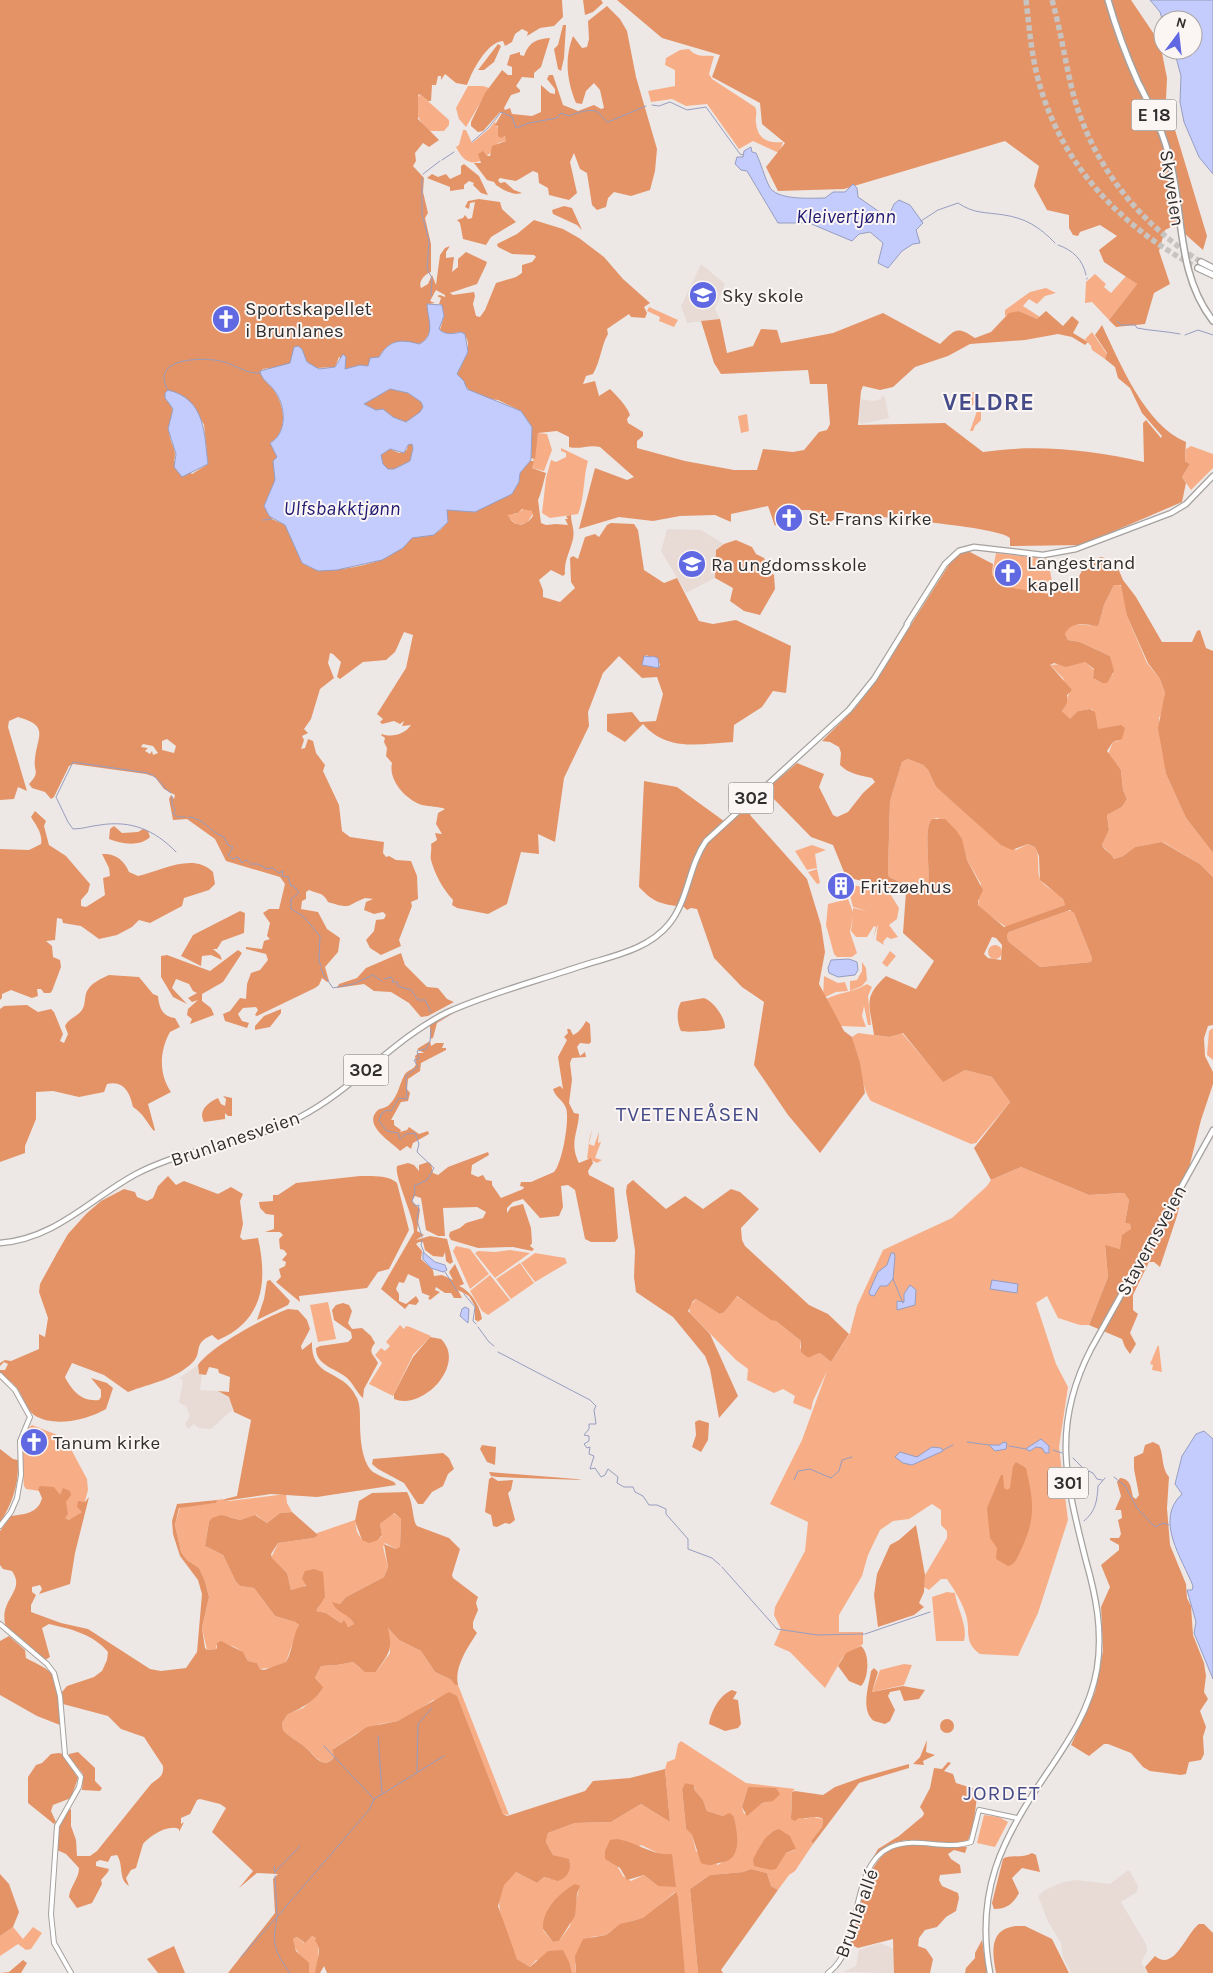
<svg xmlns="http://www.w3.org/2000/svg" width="1213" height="1973" viewBox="0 0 1213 1973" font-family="Karla,sans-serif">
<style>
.built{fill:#e8dbd6}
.green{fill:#f7ae87;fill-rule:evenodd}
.forest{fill:#e49367;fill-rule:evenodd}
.water{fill:#c3ccfd;stroke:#979dbf;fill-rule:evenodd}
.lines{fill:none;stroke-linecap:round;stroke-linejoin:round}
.stream{stroke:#979dbf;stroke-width:1}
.motorway-tunnel{stroke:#c7c3c1;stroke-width:5.5;stroke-dasharray:5.5 3;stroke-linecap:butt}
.secondary-casing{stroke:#a5a19e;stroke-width:6}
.primary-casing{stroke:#a5a19e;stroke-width:7}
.trunk-casing{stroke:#a5a19e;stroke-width:8}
.motorway-casing{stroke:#a5a19e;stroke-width:8}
.secondary{stroke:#fff;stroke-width:4}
.primary{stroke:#fff;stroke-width:4.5}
.trunk{stroke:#fff;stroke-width:5}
.motorway{stroke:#fff;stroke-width:5.5}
.labels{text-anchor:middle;stroke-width:4;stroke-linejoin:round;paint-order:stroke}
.shield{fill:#fbf6f3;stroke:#6d6a69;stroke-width:1}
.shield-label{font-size:18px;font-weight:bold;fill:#302e2e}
.street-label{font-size:19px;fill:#302e2e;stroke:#fbf6f3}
.poi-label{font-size:19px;fill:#302e2e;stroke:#fbf6f3;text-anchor:start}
.water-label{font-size:20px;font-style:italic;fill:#201a73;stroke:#fbf6f3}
.quarter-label{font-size:21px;letter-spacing:1px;fill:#444b88;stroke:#fbf6f3}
.district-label{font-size:24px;font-weight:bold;letter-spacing:1px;fill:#444b88;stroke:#fbf6f3}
</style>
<rect width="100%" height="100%" fill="#ede8e6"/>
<!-- built -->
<path class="built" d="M 701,264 L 725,284 L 715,309 L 720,319 L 687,323 L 681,306 Z
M 881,396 L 885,397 L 889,418 L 861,424 L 859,420 L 861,399 L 873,401 L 881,399 Z
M 667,529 L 701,530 L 724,544 L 716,550 L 715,578 L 686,593 L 661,551 Z
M 198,1365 L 198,1373 L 202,1375 L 200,1390 L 218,1391 L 231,1399 L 232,1410 L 211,1429 L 199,1428 L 194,1424 L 188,1429 L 185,1424 L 190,1416 L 186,1406 L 179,1403 L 183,1380 L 179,1378 Z
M 1127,1871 L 1130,1871 L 1138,1886 L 1137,1892 L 1121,1902 L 1146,1944 L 1147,1951 L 1141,1963 L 1148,1973 L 1071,1973 L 1063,1957 L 1061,1943 L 1048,1922 L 1038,1896 L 1045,1890 L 1063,1882 L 1077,1880 L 1110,1884 Z
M 880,1943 L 894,1949 L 894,1973 L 843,1972 L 856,1966 L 859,1950 Z"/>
<!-- green -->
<path class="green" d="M 689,49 C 697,58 704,55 714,56 L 709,74 L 712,79 L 755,107 C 758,113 755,117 756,123 C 758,141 770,143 783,142 L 779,153 L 753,141 L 739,149 L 707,104 L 686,106 L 672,99 L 651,102 L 648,91 L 675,86 L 675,70 L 665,65 L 666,58 L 680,50 Z
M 468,86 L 483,86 L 489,88 L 466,127 L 459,119 L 456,108 Z
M 420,94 L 449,120 L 449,125 L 444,131 L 430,131 C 419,123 410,106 420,94 Z
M 502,112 L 495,122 L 502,136 L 506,137 L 506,141 L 498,143 C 486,161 469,174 456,147 L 459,145 L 463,130 L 466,130 L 472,143 L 489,129 Z
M 1095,274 L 1106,284 L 1104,287 L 1111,293 L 1126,276 L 1137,284 L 1109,320 L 1092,302 L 1085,303 L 1086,282 Z
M 1046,288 L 1056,293 L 1045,296 L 1037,304 L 1029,299 L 1023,306 L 1040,317 L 1037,319 L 1019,311 L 1005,316 L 1005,310 L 1030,292 Z
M 649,307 L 678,320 L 674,327 L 659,321 L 660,317 L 647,311 Z
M 1092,332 L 1107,354 L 1105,359 L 1092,350 L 1091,346 L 1085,339 Z
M 972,392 L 980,393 L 978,405 L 971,405 Z
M 981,410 L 981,420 L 975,426 L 973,431 L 970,431 L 977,411 Z
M 747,414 L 749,431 L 741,433 L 738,416 Z
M 538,433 L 547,434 L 552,450 L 544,471 L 532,468 Z
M 1191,446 L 1213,454 L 1213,468 L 1191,490 L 1182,477 L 1190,464 L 1185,461 L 1186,449 Z
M 561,448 L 588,461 C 583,478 585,497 578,514 L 550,518 L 542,513 L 546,478 L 551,460 L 556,462 L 566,457 L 566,453 L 561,451 Z
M 525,508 L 534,512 L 527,523 L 517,525 L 508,517 L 509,513 L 516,514 Z
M 996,553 L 1048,559 L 1054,593 L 1031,595 L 1006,589 L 992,575 Z
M 1115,583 L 1123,587 L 1127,616 L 1147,663 L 1160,679 L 1165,693 L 1163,711 L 1159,718 L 1166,774 L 1186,818 L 1213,853 L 1213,877 L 1200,864 L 1163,842 L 1135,847 L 1123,856 L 1114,859 L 1102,845 L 1109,830 L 1107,815 L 1122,807 L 1127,799 L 1123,790 L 1121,770 L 1108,754 L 1113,742 L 1119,741 L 1098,729 L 1092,709 L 1078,711 L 1070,720 L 1062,711 L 1069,693 L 1063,678 L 1050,665 L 1085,662 L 1094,670 L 1093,678 L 1102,683 L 1113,674 L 1110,656 L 1080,642 L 1068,640 L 1065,634 C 1072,617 1087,629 1099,624 L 1104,605 Z
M 908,759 L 923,765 L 928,770 L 936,787 L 986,831 L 1016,850 L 1028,844 L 1035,847 C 1041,857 1036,869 1040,879 C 1046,890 1064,893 1065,905 L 1007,927 C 1003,926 983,910 978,905 L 981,884 L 967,860 L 963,846 L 938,818 L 932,819 C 922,828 932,874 927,890 L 922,891 L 889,877 L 888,872 L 890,801 L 902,762 Z
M 812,845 L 826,850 L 815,854 L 817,868 L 807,870 L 795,851 Z
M 817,869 L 820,883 L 817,884 L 808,872 Z
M 847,884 L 889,892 L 899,908 L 897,919 L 889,925 L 898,937 L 891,939 L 887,937 L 883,942 L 884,945 L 876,940 L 878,924 L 876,918 L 878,924 L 873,939 L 876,927 L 874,926 L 867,937 L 856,937 L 851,931 L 853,916 L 850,932 L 857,953 L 852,957 L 837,957 L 834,954 L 826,925 L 828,904 L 848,899 L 853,912 L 853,908 L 867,911 L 853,907 Z
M 1067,911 L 1072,911 L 1074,913 L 1092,958 L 1091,962 L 1040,967 L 1008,941 L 1007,935 L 1009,932 Z
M988 952a7 7 0 1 1 14 0a7 7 0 1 1-14 0Z
M 890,951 L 896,956 L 887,967 L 882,963 Z
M 862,962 L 866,968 L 867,980 L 862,986 L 850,991 L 850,981 L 857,980 L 862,971 Z
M 824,976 L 838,983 L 845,982 L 848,991 L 836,992 L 823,998 Z
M 867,984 L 872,987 L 868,996 L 871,1025 L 868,1025 L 864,1006 L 862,1016 L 866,1027 L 840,1026 L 824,1000 C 838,992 853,993 867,984 Z
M 1213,1028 L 1213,1060 L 1207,1055 L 1209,1031 Z
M 858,1033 L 889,1037 L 902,1033 L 943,1081 L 965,1070 L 992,1077 L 1010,1102 L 976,1143 L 971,1144 L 871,1101 C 863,1092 856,1052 852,1037 Z
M 592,1130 L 589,1144 L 594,1146 L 599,1132 L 598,1143 L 601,1142 L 595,1158 L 602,1160 L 597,1163 L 587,1158 C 589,1148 588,1140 592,1130 Z
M 1021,1167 L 1089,1195 L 1124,1193 L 1129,1200 L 1125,1223 L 1130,1224 L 1131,1229 L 1120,1249 L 1105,1246 L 1108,1277 L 1089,1325 L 1080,1325 L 1058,1318 L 1047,1296 L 1036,1303 L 1056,1364 L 1068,1387 L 1059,1447 L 1068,1520 L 1038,1613 L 1018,1656 L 980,1654 C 963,1642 971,1631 966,1615 C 962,1602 955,1591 947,1579 L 941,1579 L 929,1590 L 924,1587 L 925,1575 L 947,1538 L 947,1531 L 941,1525 L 941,1510 L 932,1504 L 909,1519 L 893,1521 L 880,1530 L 868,1555 L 862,1576 L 839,1615 L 839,1632 L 863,1632 L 863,1644 L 843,1657 L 825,1688 L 790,1652 L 774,1645 L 781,1629 L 774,1615 L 775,1607 L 805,1551 L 808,1522 L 770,1504 L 802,1440 L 827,1371 L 813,1401 L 811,1410 L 793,1403 L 795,1396 L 783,1389 L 774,1393 L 747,1380 L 748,1369 L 736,1360 L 690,1313 L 689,1307 L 696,1299 L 721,1314 L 736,1296 L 776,1321 L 801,1341 L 800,1348 L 820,1353 L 831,1362 L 850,1333 L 857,1306 L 883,1250 L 952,1218 L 987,1186 L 991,1180 Z
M 456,1246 L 470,1249 L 489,1274 L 470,1289 L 453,1251 Z
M 510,1250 L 530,1253 L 495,1278 L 475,1253 L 478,1251 L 495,1252 Z
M 535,1253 L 565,1258 L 567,1263 L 535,1282 L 521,1263 Z
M 520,1263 L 534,1283 L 511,1299 L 496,1279 Z
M 490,1275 L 510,1300 L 488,1315 L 482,1311 L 470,1291 Z
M 328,1302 L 336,1339 L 318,1342 L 310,1305 Z
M 400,1325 L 404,1329 L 406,1326 L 410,1327 L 431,1336 L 413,1355 L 393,1396 L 369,1384 L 382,1363 L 375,1355 L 381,1348 L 385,1351 L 390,1346 L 386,1342 Z
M 1158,1345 L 1159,1347 L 1162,1372 L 1152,1370 L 1153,1365 L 1150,1364 Z
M 32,1425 L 65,1438 L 87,1479 L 88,1490 L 82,1512 L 70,1520 L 66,1519 L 40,1491 L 26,1489 L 24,1486 C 23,1470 17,1434 32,1425 Z
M 286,1494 L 287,1503 L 292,1512 L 280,1513 L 267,1523 L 256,1515 L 240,1520 L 229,1517 L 209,1522 L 205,1546 L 223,1555 L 236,1582 L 240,1586 L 254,1588 L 275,1616 L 295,1622 L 299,1625 L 286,1662 L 277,1667 L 260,1669 L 257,1663 L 248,1661 C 243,1649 234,1646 222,1643 L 216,1646 L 217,1649 L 207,1650 L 202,1628 L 209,1597 L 205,1581 L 199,1568 L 187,1560 L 181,1552 L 175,1525 L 180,1507 L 216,1503 L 216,1500 L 225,1499 L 224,1501 L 229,1501 Z
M 393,1513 L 401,1519 L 400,1548 L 396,1549 L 385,1543 L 383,1547 L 388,1567 L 384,1577 L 346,1597 L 340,1604 L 335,1603 C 340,1613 350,1615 354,1624 L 348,1627 L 343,1621 L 341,1623 L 326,1613 L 315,1611 L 319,1607 L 323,1572 L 306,1583 L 304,1588 L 291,1590 L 287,1573 L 271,1558 L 278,1543 L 314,1538 L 317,1533 L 355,1520 L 357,1532 L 362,1540 L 378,1540 L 382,1536 L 380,1524 Z
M 947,1592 L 955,1593 C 957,1609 968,1625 964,1641 L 936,1641 L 932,1597 Z
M 388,1628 L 399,1640 L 421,1651 L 435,1672 L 450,1679 L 455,1685 L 458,1685 L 509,1815 L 503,1814 L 457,1697 L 433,1700 L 410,1716 L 398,1721 L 380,1724 L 357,1733 L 332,1750 L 334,1757 C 323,1772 314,1753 305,1747 C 298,1741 289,1737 283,1730 L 282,1723 L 288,1714 L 303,1708 L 321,1691 L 320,1684 L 315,1678 L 321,1666 L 337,1665 L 353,1662 L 360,1668 L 376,1672 L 390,1653 Z
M 904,1664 L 912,1665 L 904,1685 L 872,1692 L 880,1670 Z
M 681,1741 L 746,1783 L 795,1789 L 792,1792 L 791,1814 L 805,1819 L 813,1817 L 823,1819 L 822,1827 L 811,1841 L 813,1844 L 795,1871 L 789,1875 L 778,1890 L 771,1886 L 767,1873 L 751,1869 L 743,1872 L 710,1875 L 690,1889 L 698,1973 L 685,1973 L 675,1892 L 643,1919 C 631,1919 614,1927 606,1935 L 591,1937 L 575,1964 L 576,1973 L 572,1973 L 570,1964 L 536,1960 L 530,1967 L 517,1959 C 508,1936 482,1888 516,1872 L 537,1883 L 544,1877 L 550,1879 L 570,1862 L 569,1860 L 553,1855 L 546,1842 L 548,1833 L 575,1823 L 611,1822 L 641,1804 L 670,1822 L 665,1769 L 667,1762 L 675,1759 L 678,1744 ZM 685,1783 L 695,1787 L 695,1792 L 703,1800 L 707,1811 L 723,1816 L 722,1862 L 718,1865 L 696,1851 L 692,1835 L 686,1829 L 682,1789 ZM 748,1787 L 752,1788 L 768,1802 L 762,1803 L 744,1814 L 742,1807 ZM 770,1833 L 795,1850 L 786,1853 L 770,1870 L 763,1868 L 753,1859 ZM 641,1845 L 662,1855 L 670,1886 L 658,1886 L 644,1875 L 631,1881 L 623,1876 L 616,1864 ZM 579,1889 L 570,1926 L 559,1941 L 553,1942 L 543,1930 Z
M 984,1815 L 999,1817 L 1008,1822 L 995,1847 L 977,1843 Z
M 13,1927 L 23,1939 L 33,1927 L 42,1933 L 31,1949 L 26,1950 L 18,1944 L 0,1956 L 0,1936 Z
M 312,1936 L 316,1938 L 316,1942 L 318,1945 L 318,1959 L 315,1973 L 309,1973 C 309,1958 294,1955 293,1939 L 297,1937 L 304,1943 Z"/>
<!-- forest -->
<path class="forest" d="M 0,0 L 562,0 L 563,17 L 554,26 L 540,28 L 527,36 L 528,32 L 522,29 L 515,34 L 512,42 L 505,46 L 503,41 C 487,42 472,71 467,85 L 456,83 L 445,74 L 441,80 L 441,76 L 438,76 L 436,85 L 432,85 L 431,101 L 428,101 L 420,94 L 418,95 L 418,119 L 439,140 L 429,147 L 423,143 L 415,153 L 416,161 L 413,166 L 424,178 L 423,192 L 428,213 L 425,218 L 431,244 L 431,272 C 425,274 418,281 421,288 L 428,284 L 432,275 L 436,285 L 440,255 L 445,248 L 450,246 L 446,252 L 446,258 L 454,257 L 452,272 L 458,267 L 458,259 L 466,252 L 487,262 L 486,265 L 477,284 L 450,293 L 453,295 L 474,292 L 475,296 L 473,304 L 476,316 L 480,317 L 485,310 L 496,283 L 516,277 L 522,273 L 522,265 L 532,262 L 536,257 L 534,255 L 512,254 L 498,247 L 497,244 L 517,234 L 534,220 L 563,229 L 579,238 L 604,257 L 623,279 L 650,303 L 644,307 L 647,313 L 645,318 L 631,317 L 629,314 L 607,329 L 608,334 C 601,346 601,360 593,374 L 586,376 L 583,384 L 595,381 L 599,396 L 610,389 C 617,396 627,406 630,415 L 627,419 L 628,423 L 643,432 L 643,436 L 637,441 L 637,448 L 685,461 L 734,470 L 757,470 L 763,449 L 793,452 L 804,450 L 819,432 L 827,430 L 830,424 L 827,384 L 810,384 L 808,370 L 721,374 L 714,363 L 701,321 L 720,319 L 727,353 L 753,346 L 761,329 L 777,330 L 781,343 L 833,333 L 883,313 L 940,344 C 955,330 956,325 975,338 L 991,332 L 1009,313 L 1019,311 L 1037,319 L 1046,311 L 1063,326 L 1072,316 L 1079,322 L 1073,333 L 1088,342 L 1085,345 L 1072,337 L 1058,334 L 1025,340 L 970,344 L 948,356 L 915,367 L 893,387 L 880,390 L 863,386 L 861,391 L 858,425 L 945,423 L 983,452 C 1037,444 1091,450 1144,462 L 1143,423 L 1146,420 L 1161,438 L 1162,436 L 1142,413 L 1130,388 L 1118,378 L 1115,367 L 1105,359 L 1107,353 L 1095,335 L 1102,325 C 1120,363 1145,425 1186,442 L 1185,461 L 1190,464 L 1182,477 L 1186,483 L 1182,502 L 1082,545 L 1010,546 L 1010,538 C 998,526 873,518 845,512 L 829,523 L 821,524 L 816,513 L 810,510 L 792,510 L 785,512 L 775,526 L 768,506 L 731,514 L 731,522 L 715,515 L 680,516 L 653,521 L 619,517 L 579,529 L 595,468 L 627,480 L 634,477 L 600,447 C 589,444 580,450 569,447 L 569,437 L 557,431 L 538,433 L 535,459 L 531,458 L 532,427 L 521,411 L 498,400 L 490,399 L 470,391 L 457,375 C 459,360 478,345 461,332 L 447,334 L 440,330 L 444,316 L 442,305 L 439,304 L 441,298 L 437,296 L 440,295 L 445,297 L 445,295 L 436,290 L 430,301 L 435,303 L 428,304 C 431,318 434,337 419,344 C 401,340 387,341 379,357 L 372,358 L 368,366 L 360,365 L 345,369 L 346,361 L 339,357 L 335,367 L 316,368 L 305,360 L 302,349 L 298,346 L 294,347 L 291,363 L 284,366 L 263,369 L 260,373 C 264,381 271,385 275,392 C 285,408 288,432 270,443 L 277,457 L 273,461 L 275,480 L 264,506 L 272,519 L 285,525 L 302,563 C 307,566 314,570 320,570 C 339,571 375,565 391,555 C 397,552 409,539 412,538 C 429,531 434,541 448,521 L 447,510 L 475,512 L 512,494 L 519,482 L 520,473 L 530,461 L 534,461 L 532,468 L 546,473 C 544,480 541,494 538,500 L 541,523 L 546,525 L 556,524 L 568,525 L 565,519 L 568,519 L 566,516 L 571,515 C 571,524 575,529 573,539 C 570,552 564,560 565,574 L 563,576 L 551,570 L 539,580 L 543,590 L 543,597 L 560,602 L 575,588 L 571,582 L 570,558 L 573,556 L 578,559 L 585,537 L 595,534 L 599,537 L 607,525 L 611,523 L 634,524 L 638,530 L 644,570 L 664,583 L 677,578 L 699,621 L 713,624 L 736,620 L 791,646 L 786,693 L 773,691 L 762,707 L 734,725 L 733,742 C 700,744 667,752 643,724 L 625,742 L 607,731 L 607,714 L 632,712 L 640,722 L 656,721 L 663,694 L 657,677 L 642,678 L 619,656 L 603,673 L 588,712 L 589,726 L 564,778 L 555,842 L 538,834 L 539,854 L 521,852 L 507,904 L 488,914 L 457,908 L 452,905 L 453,900 C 443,889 435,875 431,860 C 430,855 432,850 431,844 L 437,840 L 435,833 L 442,834 L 436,824 L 438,813 L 445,809 C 438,806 430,807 422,805 C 406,800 388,780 392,763 L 386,756 L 387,748 L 384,742 L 385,738 L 381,735 L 382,734 C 392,738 405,734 411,725 L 402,726 L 404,721 L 400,724 L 394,721 L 382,724 L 380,722 L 383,719 L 377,714 L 406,668 L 413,635 L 404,632 L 395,652 L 386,660 L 363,662 L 340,679 L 337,677 L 341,662 L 333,654 L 330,653 L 328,663 L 334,678 L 320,689 L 311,719 L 304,729 L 308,733 L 302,736 L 304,740 L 301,749 L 305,748 L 308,739 L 313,741 L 316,753 L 325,765 L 323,771 L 339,805 L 342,831 L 350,837 L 384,842 L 383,853 L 386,857 L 389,856 L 396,860 L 411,861 L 417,876 L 418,899 L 411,902 L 412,906 L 399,940 L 401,946 L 381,955 L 370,948 L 366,940 L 374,931 L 376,920 L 384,919 L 386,915 L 383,912 L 374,914 L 364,910 L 366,902 L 373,899 L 365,898 C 346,905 353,910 328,902 C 323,892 318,894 309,890 L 306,892 L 306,899 L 302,901 L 301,909 L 318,912 L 327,929 L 340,938 L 338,952 L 325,967 L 329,981 L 327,982 L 322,978 L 319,985 L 315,988 L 257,1016 L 255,1015 L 258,1010 L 256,1007 L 243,1008 L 238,1014 L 242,1021 L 249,1023 L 247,1028 L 225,1021 L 223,1014 L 230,1011 L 240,998 L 246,999 L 247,984 L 251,973 L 260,970 L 268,960 L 266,954 L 246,949 L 246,947 L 262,949 L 264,941 L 270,939 L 267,936 L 270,923 L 263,913 L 269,909 L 279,909 L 285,884 L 280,877 L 226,861 L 215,839 L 187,819 L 173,820 L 169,799 L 171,795 L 174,799 L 175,795 L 164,789 L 155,777 L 146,774 L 73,764 L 69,766 L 54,797 L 51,799 L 45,792 L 32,788 L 29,784 C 41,771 33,773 35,758 C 38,734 49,726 18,717 L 9,721 L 8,727 L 27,791 L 18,787 L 14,799 L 0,800 ZM 171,404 L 193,404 L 204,425 L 208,464 L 192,474 L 174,461 C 177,450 172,447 170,437 C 167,426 175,415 171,404 ZM 522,509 L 532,511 L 533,516 C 525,528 513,527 508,515 L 518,513 ZM 646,655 L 658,660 L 660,665 L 657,668 L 643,665 ZM 167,739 L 176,746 L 174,753 L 162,750 L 162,741 ZM 143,744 L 153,746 L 158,753 L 153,755 L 152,751 L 150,754 L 145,751 L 148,748 L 141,747 Z
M 583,0 L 601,0 L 603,3 L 593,12 L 585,15 Z
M 617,0 L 1131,0 L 1160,43 L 1167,78 L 1166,100 L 1207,236 L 1203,250 L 1175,225 L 1165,230 L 1159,251 L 1170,284 L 1154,293 L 1145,324 L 1116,327 L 1109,320 L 1137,284 L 1104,262 L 1099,250 L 1117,236 L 1100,225 L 1080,232 L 1078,236 L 1073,235 L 1069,228 L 1069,215 L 1047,210 L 1034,186 L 1039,166 L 1005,141 L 844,189 L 778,191 L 766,167 L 785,143 L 762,124 L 760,103 L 712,77 L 720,55 L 662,38 Z
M 607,6 L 620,19 L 627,31 L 636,77 L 657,149 L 655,171 L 650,190 L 631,196 L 614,192 L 608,198 L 606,207 L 597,210 L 592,205 L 587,173 L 580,169 L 574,153 L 570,162 L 577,193 L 569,200 L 549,195 L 548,188 L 539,183 L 538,173 L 533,171 L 516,181 L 500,178 L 498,180 L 500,183 L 505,182 L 514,190 L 522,193 C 514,196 503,190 496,185 L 494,182 L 487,180 L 474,163 L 481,163 L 478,154 L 483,151 L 487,156 L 490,156 L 492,146 L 506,141 L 505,136 L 501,138 L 498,136 L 498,126 L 495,125 L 502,113 L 500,112 L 483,131 L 478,132 L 471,126 L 471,122 L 485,93 L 500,73 L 502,70 L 508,75 L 512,75 L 512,67 L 507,65 L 510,55 L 520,52 L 520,55 L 524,56 C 529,43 535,39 550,38 L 541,67 L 534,73 L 534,78 L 522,77 L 516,86 L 520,90 L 520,92 L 511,95 L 504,108 L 505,110 L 510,108 L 512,114 L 532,116 L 541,112 L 541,85 L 550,93 L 555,94 L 555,89 L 547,79 L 549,75 L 553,75 L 563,105 L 578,111 L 594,105 L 601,109 L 604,108 L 600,90 L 594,83 L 586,91 L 582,104 L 576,103 C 567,81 564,59 573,36 L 582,48 L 587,47 L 589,39 L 588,21 Z
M 563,25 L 566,25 L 564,58 L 561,71 L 558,69 L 554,49 L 558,45 Z
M 498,44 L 501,46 L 494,62 L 484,70 L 478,70 Z
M 464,164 L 479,176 L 488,195 L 481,193 L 473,185 L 474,183 L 469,181 L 464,185 L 464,189 L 450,191 L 450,187 L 427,178 L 432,174 L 438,177 L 446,174 L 450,179 L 461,174 L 461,166 Z
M 479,199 L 500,202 L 502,209 L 516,222 L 491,237 L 486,245 L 463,239 L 460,223 L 457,220 L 463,218 L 465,215 L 468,219 L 472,218 L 475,202 L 470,203 L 469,209 L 465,207 L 468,201 Z
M 564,206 L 572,208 L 582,230 L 577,225 L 553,214 L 552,210 Z
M 390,389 L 408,393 L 422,402 L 423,407 L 420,412 L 406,422 L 393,417 L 384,410 L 376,410 L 364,404 Z
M 408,444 L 412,444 L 413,448 L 410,461 L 394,469 L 388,470 L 383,464 L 381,455 L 390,449 L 399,453 L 407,450 Z
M 736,540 L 752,547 L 756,554 L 764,558 L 770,572 L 774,575 L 775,589 L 760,615 L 744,611 L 730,601 L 733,588 L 715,578 L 716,550 L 724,544 Z
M 968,551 L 993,564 L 992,575 L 1007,587 L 1047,594 L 1075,584 L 1087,561 L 1102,557 L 1117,566 L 1123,580 L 1136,597 L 1162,642 L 1192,642 L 1197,631 L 1200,630 L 1206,648 L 1213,651 L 1213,853 L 1186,818 L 1166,774 L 1158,728 L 1165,693 L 1160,679 L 1148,663 L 1127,616 L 1121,585 L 1114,585 L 1104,605 L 1099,624 L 1097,626 C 1084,624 1071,621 1065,634 L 1068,640 L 1080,642 L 1110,656 L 1114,671 L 1107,683 L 1102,683 L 1093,678 L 1094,669 L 1085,662 L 1066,667 L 1054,663 L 1050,665 L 1072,690 L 1067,695 L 1067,703 L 1062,711 L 1070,719 L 1078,711 L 1090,709 L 1095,712 L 1098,729 L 1121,725 L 1125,728 L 1122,739 L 1113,742 L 1107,751 L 1121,770 L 1123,790 L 1127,799 L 1122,807 L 1107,815 L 1109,830 L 1102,845 C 1105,851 1111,853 1114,859 L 1123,856 L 1135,847 L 1162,842 L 1200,864 L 1213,877 L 1213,1025 L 1208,1026 L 1204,1038 L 1205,1056 L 1213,1072 L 1213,1084 L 1201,1120 L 1177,1216 L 1160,1267 L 1154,1262 L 1149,1262 L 1133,1295 L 1133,1310 L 1138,1314 L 1130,1333 L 1136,1344 L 1130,1354 L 1125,1347 L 1122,1339 L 1089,1325 L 1108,1277 L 1105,1245 L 1120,1249 L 1122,1235 L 1131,1229 L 1130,1224 L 1125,1223 L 1129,1200 L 1124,1193 L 1089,1195 L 1021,1167 L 991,1180 L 974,1148 L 1010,1102 L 992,1077 L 965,1070 L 943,1082 L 903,1033 L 889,1037 L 874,1035 C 870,1005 862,998 886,976 L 916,989 L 934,961 L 903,933 L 906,892 L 846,877 L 833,845 L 811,837 L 770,795 L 765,799 L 762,793 L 797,763 L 824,774 L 819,787 L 833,815 L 837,817 L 848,812 L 863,793 L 875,782 L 872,778 C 859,775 849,774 840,765 L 841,753 L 839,747 L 830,742 L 822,741 L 855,708 L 870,689 L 950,563 L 958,554 ZM 908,759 L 923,765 L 928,770 L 936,787 L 1001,845 L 1012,850 L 1028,844 L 1035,847 L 1039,856 L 1040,880 L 1063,899 L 1065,905 L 1004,927 L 978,905 L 978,901 L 983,890 L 967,860 L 962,839 L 956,830 L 945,819 L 932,819 C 922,828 932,874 927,890 L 921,891 L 889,877 L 888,872 L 890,801 L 902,762 ZM 1070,910 L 1074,913 L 1092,958 L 1091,962 L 1040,967 L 1008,941 L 1007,935 L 1009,932 ZM 992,937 L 996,938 L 1002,945 L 1001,960 L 988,958 L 984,954 Z
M 644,781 L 677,787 L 728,824 L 749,804 L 752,804 L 755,809 L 750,815 L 807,879 L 821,925 L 825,952 L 819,984 L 844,1031 L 852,1037 L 860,1063 L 865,1093 L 820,1153 L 788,1115 L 754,1065 L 764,1002 L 742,987 L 714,958 L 697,909 L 691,908 L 687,910 L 684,907 C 662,904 655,904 639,887 Z
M 35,811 L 46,821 L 44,826 L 49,845 L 66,856 L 90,884 L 88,892 L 81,900 L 81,906 L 86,907 L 105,895 L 103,878 L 110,876 L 109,868 L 102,854 C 115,853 124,860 129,872 L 138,876 C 161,871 193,852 213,872 L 215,884 L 209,890 L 184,898 L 182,906 L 150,923 L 139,920 L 132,927 L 117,935 L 99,939 L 81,926 L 63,923 L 62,919 L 57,918 L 55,940 L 46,941 L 52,946 L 53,957 L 60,960 L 61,967 L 52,991 L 50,993 L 44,993 L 41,989 L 37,989 L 38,996 L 32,998 L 11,990 L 2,994 L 2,998 L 0,1000 L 0,849 L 29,850 L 41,844 C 43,834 36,825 31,817 Z
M 114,826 L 122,833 L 138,832 L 143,829 L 148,831 L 150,837 C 140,847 121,844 109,839 L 110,829 Z
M 240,911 L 245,913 L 244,933 L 222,941 L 217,949 L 213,949 L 220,955 L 222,960 L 211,955 L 202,956 L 201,966 L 181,956 L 193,935 Z
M 238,950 L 242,953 L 223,982 L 202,994 L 202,1001 L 211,1008 L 214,1015 L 190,1024 L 192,1019 L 187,1015 L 188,1009 L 198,1000 L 192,1002 L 188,998 L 197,993 L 193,991 L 189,984 L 176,979 L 172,988 L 187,1004 L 173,997 L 161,977 L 161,956 L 167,955 L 210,971 Z
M 401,953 L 405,965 L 427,987 L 438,988 L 447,999 L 454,1002 L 428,1016 L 421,1017 L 409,1003 L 391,992 L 374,991 L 364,984 L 337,988 L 339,984 L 357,978 L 366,968 Z
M 109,975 L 139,977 L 153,994 L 158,996 C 159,1008 163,1017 175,1018 L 180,1027 L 170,1032 C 160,1050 158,1073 171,1092 L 148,1104 L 155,1130 L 154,1131 C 147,1123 143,1113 133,1107 C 130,1093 124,1080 107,1084 L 104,1092 L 79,1097 L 53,1091 L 36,1092 L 36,1119 L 25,1146 L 25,1153 L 0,1162 L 0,1009 L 4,1006 L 27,1005 L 38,1012 L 51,1009 L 54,1012 L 63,1034 L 60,1041 L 64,1043 L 68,1034 L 65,1026 C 69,1018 77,1017 82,1010 C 86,1004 84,997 87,991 C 91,983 102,978 109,975 Z
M 704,998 C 714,1002 725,1017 725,1028 C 721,1030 686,1033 681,1031 C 677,1023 676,1010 681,1002 Z
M 281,1009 L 281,1013 L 270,1027 L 255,1030 L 255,1026 L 264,1016 Z
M 454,1013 L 437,1023 L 433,1038 L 430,1039 L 430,1025 Z
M 586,1021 L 590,1024 L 591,1042 L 589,1044 L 580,1043 L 577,1047 L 580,1056 L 585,1052 L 586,1057 L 572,1058 L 570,1063 L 572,1080 L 569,1103 L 574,1113 L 579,1114 C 578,1134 569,1142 579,1163 L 591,1158 L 593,1163 L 588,1171 L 589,1175 L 614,1188 L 618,1238 L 615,1242 L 591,1242 L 585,1239 L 575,1190 L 568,1185 L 561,1186 L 563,1207 L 559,1216 L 540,1218 L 523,1199 L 513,1202 L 507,1208 L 507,1213 L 511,1207 L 523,1204 L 531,1228 L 532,1243 L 530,1246 L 534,1249 L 532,1251 L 513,1247 L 478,1248 L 451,1240 L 449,1236 L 450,1232 L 460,1228 L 466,1223 L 483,1218 L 486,1212 L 477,1207 L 443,1208 L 445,1236 L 438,1236 L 426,1230 L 421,1198 L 415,1196 L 412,1201 L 420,1209 L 417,1231 L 424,1235 L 416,1240 L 430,1236 L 447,1239 L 453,1262 L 450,1264 L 446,1261 L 445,1252 L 443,1257 L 433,1256 L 425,1250 L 423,1242 L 419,1242 L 416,1244 L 422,1251 L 421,1259 L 433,1270 L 434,1276 L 442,1275 L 453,1280 L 449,1272 L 455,1264 L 464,1284 L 459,1286 C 471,1291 480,1306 482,1319 L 476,1323 L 478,1321 L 475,1320 L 475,1306 L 469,1296 L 458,1290 L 462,1298 L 454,1298 L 451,1293 L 445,1293 L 436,1287 L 435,1290 L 440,1292 L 430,1300 L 428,1298 L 430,1296 L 422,1293 L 419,1279 L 408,1274 L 404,1283 L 399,1282 L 396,1289 L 399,1294 L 399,1301 L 406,1304 L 416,1296 L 419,1301 L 416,1305 L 409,1304 L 405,1309 L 381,1289 L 414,1232 C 414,1216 394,1177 397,1166 L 408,1163 L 414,1165 L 419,1171 L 419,1165 L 428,1162 L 431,1164 L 433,1173 L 438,1175 L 448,1167 L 488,1152 L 489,1155 L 472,1165 L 471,1174 L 478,1177 L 483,1175 L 486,1180 L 492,1181 L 492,1185 L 501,1198 L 523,1189 L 524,1187 L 520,1186 L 521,1182 L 531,1182 L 554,1172 C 562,1164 570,1119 566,1108 C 563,1100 555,1097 553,1089 L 560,1086 L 563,1089 L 558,1057 L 567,1040 L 564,1037 L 568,1033 L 567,1029 L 570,1029 L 573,1035 C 580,1032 583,1026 586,1021 Z
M 430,1041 L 431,1046 L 436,1043 L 444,1043 L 442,1048 L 446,1048 L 446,1050 L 421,1063 L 420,1071 L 408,1079 L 407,1089 L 410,1093 L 408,1101 L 401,1102 L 391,1120 L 394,1120 L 394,1125 L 401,1130 L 400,1132 L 407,1130 L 409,1127 L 419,1134 L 428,1131 L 429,1134 L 413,1143 L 411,1149 L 407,1146 L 400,1151 C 393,1143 364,1127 376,1112 C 380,1107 385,1109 389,1105 C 399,1095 399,1084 405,1074 C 409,1069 414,1070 416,1064 L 415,1056 L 418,1053 L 424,1053 L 417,1049 Z
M 223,1096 L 232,1098 L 232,1116 L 228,1116 L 225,1113 L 225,1119 L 204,1122 C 198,1111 207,1103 218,1098 L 221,1104 L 225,1106 L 226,1099 Z
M 168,1176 L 176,1185 L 184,1181 L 218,1194 L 231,1187 L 243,1194 L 240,1201 L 243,1224 L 240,1237 L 243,1240 L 258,1238 C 268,1282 263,1321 218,1340 L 212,1335 C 192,1344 203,1352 193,1362 C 175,1380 151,1383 128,1392 L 104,1375 L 72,1363 L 65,1377 C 72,1391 82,1402 99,1400 L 101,1397 L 101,1390 L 91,1378 L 107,1383 L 113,1388 L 106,1409 C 87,1420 54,1428 34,1415 C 26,1409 23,1396 17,1388 C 12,1382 5,1378 0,1372 L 0,1370 L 5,1370 L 8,1364 L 4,1362 L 0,1366 L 0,1363 L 5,1360 L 11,1361 L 39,1349 L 39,1334 L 45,1337 L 48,1318 L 39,1292 L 40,1284 L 57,1253 L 68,1234 L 86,1214 L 101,1201 L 124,1189 L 135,1192 L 137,1197 L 147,1201 L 153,1198 L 158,1186 Z
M 360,1176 C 370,1176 390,1175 397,1183 L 409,1230 L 389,1269 L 378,1272 L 367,1288 L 299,1296 L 300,1302 L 276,1282 L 281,1277 L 279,1269 L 285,1266 L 286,1262 L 282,1260 L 287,1254 L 284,1250 L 280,1249 L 279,1239 L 283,1235 L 280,1232 L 265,1232 L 274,1229 L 274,1215 L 266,1214 L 260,1208 L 259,1202 L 273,1201 L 273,1195 L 278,1195 L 296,1183 Z
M 633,1180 L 666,1209 L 685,1196 L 703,1209 L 731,1189 L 740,1192 L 759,1209 L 741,1228 L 742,1240 L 745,1246 L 809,1305 L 828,1314 L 849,1334 L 831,1362 L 820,1353 C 809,1355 812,1362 801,1352 L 801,1341 L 776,1321 L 771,1320 L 737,1296 L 724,1312 L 720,1314 L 696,1299 L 693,1301 L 688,1311 L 710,1334 L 738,1396 L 719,1418 L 710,1369 L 705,1356 L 673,1317 L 636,1292 L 634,1277 L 635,1250 L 626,1192 L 627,1185 Z
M 270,1280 L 290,1301 L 288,1305 L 257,1320 L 264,1299 L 267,1281 Z
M 343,1303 L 349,1305 L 352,1311 L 348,1323 L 352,1329 L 362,1328 L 371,1336 L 375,1343 C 367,1353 374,1354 378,1363 L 364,1389 L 363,1398 C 357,1393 354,1385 348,1379 C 338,1369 315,1366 316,1348 L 320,1346 L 348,1342 L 352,1338 L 351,1332 L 334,1320 L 332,1310 L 336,1305 Z
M 288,1309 L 298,1310 L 307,1320 L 310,1329 L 301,1346 L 302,1350 L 312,1342 C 311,1380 344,1368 357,1398 C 360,1405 360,1412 360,1420 C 360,1435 361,1462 373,1472 C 379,1476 388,1479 394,1482 L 396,1485 L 317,1497 L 271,1494 L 224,1501 L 225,1499 L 237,1496 L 251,1420 L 234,1412 L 229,1397 L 218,1391 L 229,1392 L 230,1377 L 219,1373 L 218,1369 L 209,1367 L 206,1375 L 199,1374 L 198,1365 C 211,1346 266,1317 288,1309 Z
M 430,1337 L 441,1339 C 467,1364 423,1411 394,1399 L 394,1394 L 413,1357 Z
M 699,1420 L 709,1423 L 708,1440 L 701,1452 L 692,1447 L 696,1435 L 695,1422 Z
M 1153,1442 L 1159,1445 C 1164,1455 1161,1468 1169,1477 L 1167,1508 L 1170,1545 L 1186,1584 L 1187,1598 L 1191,1606 L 1193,1635 L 1204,1663 L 1206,1676 L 1204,1692 L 1208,1699 L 1200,1711 L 1206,1727 L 1203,1737 L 1204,1754 L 1201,1760 L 1189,1762 L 1186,1774 L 1181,1775 L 1150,1771 L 1143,1767 L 1131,1753 L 1108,1744 L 1104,1744 L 1089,1756 L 1071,1745 L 1095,1692 L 1103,1651 L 1101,1607 L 1110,1587 L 1101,1565 L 1119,1550 L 1119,1545 L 1110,1540 L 1110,1538 L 1119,1538 L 1121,1534 L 1118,1520 L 1122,1518 L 1121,1510 L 1115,1510 L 1121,1496 L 1117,1482 L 1120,1478 C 1131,1479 1131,1488 1133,1497 L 1136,1499 L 1139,1495 L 1134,1469 L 1134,1457 L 1143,1453 L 1145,1445 Z
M 482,1445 L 496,1447 L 495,1465 L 487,1462 L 480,1449 Z
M 0,1449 L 13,1459 L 18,1460 C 19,1484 13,1502 0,1523 Z
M 443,1453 L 449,1458 L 454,1469 L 448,1474 L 443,1486 L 432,1492 L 423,1504 L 418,1504 L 404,1483 L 378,1469 L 372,1464 L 373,1459 Z
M 1016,1462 L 1026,1468 C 1034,1503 1036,1519 1020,1552 C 1017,1558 1015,1565 1008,1566 L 996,1559 L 997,1548 L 990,1538 L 987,1508 L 1001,1475 L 1003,1475 L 1004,1488 L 1007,1490 L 1010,1488 L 1013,1466 Z
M 489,1472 L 576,1479 L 582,1480 L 497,1477 L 491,1476 Z
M 492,1477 L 498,1481 L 513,1480 L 511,1490 L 508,1493 L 515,1520 L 510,1524 L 505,1523 L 497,1527 L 493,1526 L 491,1515 L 485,1512 L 489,1479 Z
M 40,1486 L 54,1487 L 60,1495 L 63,1488 L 70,1491 L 71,1495 L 66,1502 L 68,1514 L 65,1518 L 69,1520 L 82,1512 L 77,1507 L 78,1501 L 85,1502 L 89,1497 L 75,1553 L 70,1584 L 39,1594 L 42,1589 L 40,1585 L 32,1587 L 32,1592 L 36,1595 L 31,1605 L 31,1612 L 61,1623 L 88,1629 L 150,1669 L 161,1671 L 186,1668 L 197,1652 L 202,1594 L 198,1580 L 180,1556 L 173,1534 L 172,1521 L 177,1504 L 217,1500 L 216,1503 L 179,1508 L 175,1525 L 181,1552 L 187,1560 L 199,1568 L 205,1581 L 209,1597 L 202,1628 L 205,1648 L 207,1650 L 217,1649 L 217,1643 L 221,1641 L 243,1652 L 248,1661 L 257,1663 L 260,1669 L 264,1670 L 286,1662 C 293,1650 292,1637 299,1625 L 295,1622 L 275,1616 L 254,1588 L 240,1586 L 236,1582 L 223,1555 L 205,1546 L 209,1522 L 212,1518 L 221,1515 L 240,1520 L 255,1515 L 267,1523 L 280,1513 L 292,1512 L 318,1535 L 314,1538 L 278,1543 L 271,1554 L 272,1558 L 287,1573 L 291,1590 L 306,1586 L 302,1578 L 305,1571 L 314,1569 L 323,1572 L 325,1597 L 316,1611 L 326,1613 L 341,1623 L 344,1620 L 348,1627 L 354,1624 C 350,1614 336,1613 332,1602 L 340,1604 L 346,1597 L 384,1577 L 388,1567 L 384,1544 L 396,1549 L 400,1547 L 401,1519 L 394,1513 L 380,1524 L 382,1535 L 378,1540 L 369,1543 L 362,1540 L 355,1521 L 359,1501 L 372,1493 L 407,1492 C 414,1504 412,1520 417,1526 L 449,1538 L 460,1549 L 452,1575 L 453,1578 L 478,1597 L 476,1603 L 478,1610 L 473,1622 L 473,1628 L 477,1633 C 468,1647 454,1667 458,1685 L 455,1685 L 450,1679 L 435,1672 L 421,1651 L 399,1640 L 388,1628 C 393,1651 389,1653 376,1672 L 365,1672 L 353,1662 L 337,1665 L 321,1666 L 315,1678 L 323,1687 C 318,1699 299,1710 288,1714 L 282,1723 L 283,1730 C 289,1737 298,1741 305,1747 C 314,1754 323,1772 334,1757 L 332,1750 L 367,1727 L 398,1721 L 449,1692 L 457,1696 L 503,1814 L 507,1816 L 585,1791 L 593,1781 L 630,1778 L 665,1769 L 670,1822 L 641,1804 L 611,1822 L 575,1823 L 548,1833 L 546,1842 L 553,1855 L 569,1859 C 572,1869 568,1878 558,1881 L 544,1877 L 537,1883 L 516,1872 L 504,1885 L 498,1906 L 517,1959 L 530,1967 L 548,1951 L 563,1950 L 570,1964 L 572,1973 L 327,1973 L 324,1966 L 320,1973 L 315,1973 C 316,1962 323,1949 315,1941 L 316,1938 L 312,1936 L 305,1943 L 297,1937 L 293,1939 L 296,1951 L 309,1963 L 309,1973 L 228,1973 L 275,1913 L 273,1879 L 278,1874 L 257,1873 L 239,1888 L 253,1871 L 212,1832 L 226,1808 L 220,1804 L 200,1799 L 197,1800 L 190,1814 L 181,1818 L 181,1824 L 184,1822 L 179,1832 L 179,1829 C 168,1824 150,1836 143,1844 L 136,1868 L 131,1870 L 126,1878 L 129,1886 C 118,1879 124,1866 117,1855 L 111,1856 L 108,1862 L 100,1860 L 96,1862 L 96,1866 L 109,1869 L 108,1872 L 101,1880 L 102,1884 L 92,1903 L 77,1908 L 69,1897 C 70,1886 79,1879 79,1868 L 66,1854 L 57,1850 C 58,1838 58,1814 71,1809 L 71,1826 L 76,1840 L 77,1856 L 90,1856 L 97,1851 L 151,1784 C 158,1778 164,1777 163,1766 L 144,1737 L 121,1729 L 108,1716 L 63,1704 L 62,1692 L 67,1686 L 94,1677 L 102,1671 L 107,1660 L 108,1652 C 93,1634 71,1629 49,1624 L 42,1628 L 50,1657 L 45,1660 C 35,1651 11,1636 5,1624 C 0,1598 26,1591 12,1571 L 3,1569 L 0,1565 L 0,1531 L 11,1516 C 24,1514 38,1514 42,1498 L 38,1489 Z
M 916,1525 L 925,1575 L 924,1592 L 919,1603 L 924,1607 L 914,1615 L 878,1627 L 874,1595 L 877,1574 L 890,1545 L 899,1540 Z
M 9,1636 L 25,1650 L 26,1658 C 33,1662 43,1666 50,1672 C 59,1679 61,1713 60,1725 L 37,1716 L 0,1695 L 0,1641 Z
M 861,1646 C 870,1653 869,1678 861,1686 L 849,1681 L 838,1666 L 846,1653 Z
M 874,1668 L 878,1672 L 872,1692 L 903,1686 L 925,1690 L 919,1699 L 904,1701 L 900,1690 L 890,1692 L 888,1696 L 895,1710 L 890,1721 L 885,1724 L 874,1721 C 860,1711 869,1685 871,1671 Z
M 732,1690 L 737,1692 L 733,1699 L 738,1700 L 741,1724 L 738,1728 L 725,1731 L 709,1724 C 711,1712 719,1695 732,1690 Z
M940 1726a7 7 0 1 1 14 0a7 7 0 1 1-14 0Z
M 927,1740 L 926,1752 L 935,1755 L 923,1761 L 924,1765 L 913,1764 L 920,1757 Z
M 78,1752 L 95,1768 L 95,1781 L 102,1788 L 100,1791 L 82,1790 L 83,1774 L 69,1757 L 69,1754 Z
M 59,1753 L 63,1754 L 78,1778 L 71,1798 L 53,1805 L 51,1811 L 56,1822 L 54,1824 L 28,1803 L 28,1777 L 36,1765 L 42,1763 L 51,1754 Z
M 948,1762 L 951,1763 L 944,1771 L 953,1774 L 956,1783 L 978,1790 L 973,1827 L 968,1840 C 943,1851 912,1831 887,1846 C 877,1853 873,1865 865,1872 L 878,1849 L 899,1836 L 923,1816 L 924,1813 L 920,1807 L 930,1788 L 934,1768 L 942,1769 Z
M 909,1764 L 909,1768 L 859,1783 L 813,1844 L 811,1841 L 822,1827 L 823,1819 C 815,1814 807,1820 799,1818 L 795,1821 L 791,1819 L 792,1792 L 795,1791 L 823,1795 L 835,1787 L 863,1777 Z
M 685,1783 L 694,1785 L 695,1791 L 703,1800 L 707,1811 L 723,1816 L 730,1813 L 734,1817 C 737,1832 743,1858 723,1862 C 713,1864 711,1867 701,1863 L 692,1835 L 686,1829 L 682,1789 Z
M 748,1787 L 776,1788 L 780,1794 L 773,1801 L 762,1803 L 747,1816 L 742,1807 Z
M 779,1829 L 790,1836 L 796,1849 L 786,1853 L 776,1869 L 770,1870 L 754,1866 L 753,1859 C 759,1848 766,1832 779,1829 Z
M 617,1839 C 637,1842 652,1856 672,1854 L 676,1887 L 658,1886 L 644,1875 L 627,1880 L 620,1868 L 605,1859 L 605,1851 L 610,1840 Z
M 912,1845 L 967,1847 L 965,1853 L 954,1850 L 948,1854 L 951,1859 L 960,1865 L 961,1873 L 940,1875 L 939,1880 L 942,1886 L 958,1893 L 959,1898 L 956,1911 L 946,1917 L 937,1927 L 925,1930 L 919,1938 L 918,1946 L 926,1949 L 933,1959 L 930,1973 L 894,1973 L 893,1939 L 858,1948 L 850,1944 C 856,1918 864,1865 890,1850 C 896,1846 904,1846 912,1845 Z
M 1032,1853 L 1036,1855 L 1040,1872 L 1022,1868 L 1012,1878 L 1019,1893 C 1013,1904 1007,1909 994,1909 L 992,1903 L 1003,1859 C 1009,1854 1022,1859 1032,1853 Z
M 751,1869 L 767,1873 L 771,1886 L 778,1890 L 721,1970 L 723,1973 L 698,1973 L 690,1889 L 710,1875 L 743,1872 Z
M 0,1874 L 9,1884 L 19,1912 L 13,1927 L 0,1936 Z
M 575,1884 L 580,1886 L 577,1894 L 575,1916 L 559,1941 L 553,1942 L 543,1929 C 542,1910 559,1893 575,1884 Z
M 676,1892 L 678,1897 L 685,1973 L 576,1973 L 575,1956 L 583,1939 L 606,1935 L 620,1924 L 643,1918 Z
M 1199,1924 L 1204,1924 L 1213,1933 L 1213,1973 L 1148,1973 L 1145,1967 L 1155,1956 C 1174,1973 1187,1932 1199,1924 Z
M 1016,1926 L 1025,1926 L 1052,1939 L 1069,1973 L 996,1973 C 992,1952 989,1929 1016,1926 Z
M 982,1940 L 987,1973 L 965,1973 L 966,1968 L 975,1958 L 975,1953 Z
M 174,1946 L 185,1973 L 158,1973 L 147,1959 Z
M 23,1960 L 27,1963 L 21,1973 L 0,1973 L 9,1972 Z"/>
<!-- water -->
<path class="water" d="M 1150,0 L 1213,0 L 1213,174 L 1199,157 L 1184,122 L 1180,102 L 1181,76 L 1174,50 L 1193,50 L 1193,20 L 1163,22 L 1160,12 Z
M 751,147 L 752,152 L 756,153 C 761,163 764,176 769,186 C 776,201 812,198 825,198 L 833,192 L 845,192 L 853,184 L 857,188 L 858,197 L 881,213 L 890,213 L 894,204 L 899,200 L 910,205 L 923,223 L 916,230 L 920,243 L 913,244 L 902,251 L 888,268 L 878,263 L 883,243 L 870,232 L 859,234 L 852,241 L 809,223 L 778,223 L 747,171 L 741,170 L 735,164 L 737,157 L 743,157 L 744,151 Z
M 427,304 L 442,305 L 444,316 L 439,329 C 444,335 454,334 461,332 L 465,334 L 468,352 L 457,374 L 464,381 L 467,389 L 521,411 L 532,427 L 531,460 L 520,473 L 519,482 L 512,494 L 475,512 L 447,510 L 448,522 L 434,535 L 412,538 L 403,548 L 382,560 L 337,570 L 318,571 L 302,563 L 285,525 L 269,516 L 264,506 L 275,480 L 273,461 L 277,457 L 270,443 C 288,433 286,405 274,390 C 268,382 262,381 260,371 L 290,363 L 294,347 L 298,346 L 302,349 L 307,362 L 319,369 L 335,367 L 343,354 L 346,357 L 345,369 L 360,365 L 368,366 L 370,358 L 379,357 C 389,341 398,338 419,344 C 437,336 427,317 427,304 ZM 390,389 L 408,393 L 421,402 L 423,407 L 420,412 L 406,422 L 393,417 L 383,409 L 376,410 L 364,404 ZM 408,445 L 412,444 L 413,448 L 410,461 L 394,469 L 388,469 L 383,464 L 381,455 L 390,449 L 404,453 Z
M 168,390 C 206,399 204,434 208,464 L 182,477 L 174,467 L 176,454 L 168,429 L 173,409 L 165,398 L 165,393 Z
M 644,656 L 651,657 L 652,656 L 658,658 L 659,668 L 642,665 Z
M 849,959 L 857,962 L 858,970 L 855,975 L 838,977 L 829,973 L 828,968 L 831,960 Z
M 423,1252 L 435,1262 L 445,1265 L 447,1270 L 443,1272 L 431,1268 L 423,1259 Z
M 891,1253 L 894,1253 L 895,1256 L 893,1279 L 887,1286 L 880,1286 L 874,1296 L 870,1295 L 869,1292 L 878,1272 L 887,1265 Z
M 992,1280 L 1018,1284 L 1017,1293 L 990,1289 Z
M 910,1285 L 916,1290 L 915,1305 L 897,1310 L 897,1301 L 904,1302 L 904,1294 Z
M 465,1307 L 469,1309 L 468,1323 L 460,1316 L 462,1309 Z
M 1204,1431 L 1213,1439 L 1213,1679 L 1194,1633 L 1196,1622 L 1187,1590 L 1192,1590 L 1193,1586 C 1182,1558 1154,1520 1182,1494 L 1175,1484 L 1182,1456 L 1196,1434 Z
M 1041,1439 L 1049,1446 L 1049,1453 L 1045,1453 L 1042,1448 L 1036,1447 L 1030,1451 L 1027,1450 L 1027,1448 Z
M 1004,1442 L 1007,1443 L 1006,1449 L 995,1451 L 989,1445 L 999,1445 Z
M 932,1447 L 941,1448 L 943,1451 L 912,1465 L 903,1463 L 895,1457 L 900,1452 L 917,1457 Z"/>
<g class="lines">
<!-- stream -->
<path class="stream" d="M 652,105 L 659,106 L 670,102 L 687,110 L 706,107 L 740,154 L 743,155
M 472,142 L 488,128 L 501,112 L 512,117 L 516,128 L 529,123 L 557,118 L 561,113 L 569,116 C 575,113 594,107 599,113 C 603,117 603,119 608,122 L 646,106
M 442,160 L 454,152
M 423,174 L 440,161
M 422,178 L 422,214 L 429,241 L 427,269 L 432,278 L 431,296
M 921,221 L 938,210 L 958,203 C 974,214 986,212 1004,215 C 1025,218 1040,227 1055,243
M 1058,245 C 1073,250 1083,260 1086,275
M 1087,278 L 1087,279
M 1117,321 L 1121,325 L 1135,325 L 1137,328 C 1152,331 1165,331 1180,334
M 1185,335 L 1198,330 L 1213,335
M 168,390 C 149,358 201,357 220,361 C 233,363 247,375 260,373
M 263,520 L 272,519
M 171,793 C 163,789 159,777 148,773 L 73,762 L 56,797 L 68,822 L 73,829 C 83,829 90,826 100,825 C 131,820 155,830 176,852
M 172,796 L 172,805 L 175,810 L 173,814 L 178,817 L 185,817
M 188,817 C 204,817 209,832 224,837 L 228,845 L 233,847 L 228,855 L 233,859 L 238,857 L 242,863 L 246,860 L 249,862
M 250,864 L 258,864 L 267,869 L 273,868 L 279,873 L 283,871 L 282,876 L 288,877 L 291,886 L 294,886 L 299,893 L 291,899 L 291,909 L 303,916 L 320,936 L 319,961 L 321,966
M 321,968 L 323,974 L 333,988 L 353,984 L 373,975 L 382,981
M 385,979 L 391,977 L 393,980 L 392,982 L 397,982 L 398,986 L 411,990 L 418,1000 L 425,1000 L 431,1012
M 422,1237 L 417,1220 L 419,1205 L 415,1206 L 412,1201 L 415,1192 L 414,1186 L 427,1180 L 434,1168 L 417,1152 L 419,1144 L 415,1133 L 406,1134 L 400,1139 L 398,1133 L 387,1131 L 379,1121 L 381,1114 L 387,1110 L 391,1111 L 399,1098 L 407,1099 L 406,1076 L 418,1067 L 414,1060 L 419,1059 L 417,1051 L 426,1049 L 430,1041 L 431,1029
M 422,1240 L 421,1245 L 424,1252
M 445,1272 L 457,1291
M 893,1279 L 903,1303
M 464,1294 L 475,1307 L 473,1321 L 476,1324
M 478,1327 L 489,1342 L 494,1346
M 498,1352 L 590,1400 L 596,1406 L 594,1410 L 596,1424 L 589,1424 L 589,1429 L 584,1435 L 589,1436 L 589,1441 L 584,1444 L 587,1448 L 590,1447 L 589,1454 L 594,1456 L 590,1469 L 595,1468 L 601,1477 L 605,1475 L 608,1469 L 618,1477 L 617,1483 L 624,1487 L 633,1487 L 635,1492 L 643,1496 L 649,1505 L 657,1505 L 666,1509 L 666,1514 L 688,1539 L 688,1549 L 712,1558 L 720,1565
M 967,1442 L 989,1445
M 1009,1446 L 1026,1449
M 943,1450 L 953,1445
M 1053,1450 L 1062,1453
M 1073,1458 L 1084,1469 L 1093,1473 L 1097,1479 L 1102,1480
M 1114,1477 L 1125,1486 L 1137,1508 L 1155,1527 L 1163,1523 L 1169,1525
M 794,1480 L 798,1471 L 810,1469 L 831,1478 L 839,1471 L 842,1460 L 852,1457
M 1084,1521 C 1096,1511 1097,1501 1098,1486 L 1105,1478
M 722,1567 L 777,1629 L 817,1635 L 864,1634
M 865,1634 L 930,1612
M 378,1736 L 382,1793
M 324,1746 L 374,1799
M 417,1772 L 418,1724 L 432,1708
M 274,1866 L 275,1873
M 275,1872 L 300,1846
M 275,1876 L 277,1915
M 295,1896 L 369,1810 L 374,1799 L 444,1756
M 276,1923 L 277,1917 L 294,1897
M 276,1925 C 271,1945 278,1957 290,1973
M 241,1957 L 277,1917"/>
<!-- motorway-tunnel -->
<path class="motorway-tunnel" d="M 1026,0 C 1029,25 1031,51 1037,75 C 1059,163 1119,226 1198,268
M 1052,0 C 1061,31 1065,62 1073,93 C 1092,165 1139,223 1201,262"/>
<defs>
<path id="secondary" d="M 0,1375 L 15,1390 L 30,1417 L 20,1441 L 21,1475 L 17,1498 L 11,1512 L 0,1526
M 0,1624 L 47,1664 L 54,1673 L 60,1696 L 65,1755 L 81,1777 L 79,1787 L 57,1826 L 51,1914 L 54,1943 L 71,1973
M 828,1973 C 865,1947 847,1866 891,1847 C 917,1836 945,1851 971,1842 L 979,1810 L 1017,1818"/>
<path id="primary" d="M 907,624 L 945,564 L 959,551 L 974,547 L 1043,555 L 1076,549 L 1171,513 L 1186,504 L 1213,476
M 0,1243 C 55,1239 90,1199 136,1174 C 188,1147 249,1143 300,1117 C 354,1089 393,1039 448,1012 C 490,993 537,981 581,966 C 612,956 648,950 669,924 C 689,899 688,867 706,841 L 849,710 L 874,679 L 908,624
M 990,1973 C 975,1893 1001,1840 1045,1776 C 1068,1742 1090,1710 1097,1669 C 1103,1631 1096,1596 1086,1561 C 1066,1481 1051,1426 1091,1349 L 1213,1130"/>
<path id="trunk" d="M 1108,0 C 1116,28 1126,55 1138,82 C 1149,104 1160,125 1167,149 C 1185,206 1174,271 1213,321"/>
<path id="motorway" d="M 1201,262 L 1213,268
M 1198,268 L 1213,275"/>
</defs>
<!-- secondary casing -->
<use href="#secondary" class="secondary-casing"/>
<!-- primary casing -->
<use href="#primary" class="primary-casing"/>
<!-- trunk casing -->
<use href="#trunk" class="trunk-casing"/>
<!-- motorway casing -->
<use href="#motorway" class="motorway-casing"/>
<!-- secondary -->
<use href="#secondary" class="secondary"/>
<!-- primary -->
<use href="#primary" class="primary"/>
<!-- trunk -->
<use href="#trunk" class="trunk"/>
<!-- motorway -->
<use href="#motorway" class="motorway"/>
</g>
<!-- icons -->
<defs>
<symbol id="school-disc" viewBox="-11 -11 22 22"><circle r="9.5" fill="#6069e1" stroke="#fbf6f3"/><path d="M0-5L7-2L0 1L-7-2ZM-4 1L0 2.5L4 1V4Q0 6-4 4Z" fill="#fff"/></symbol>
<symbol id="church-disc" viewBox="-11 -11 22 22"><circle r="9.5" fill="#6069e1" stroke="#fbf6f3"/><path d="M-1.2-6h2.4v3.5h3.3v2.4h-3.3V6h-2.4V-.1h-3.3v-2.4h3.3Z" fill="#fff"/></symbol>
<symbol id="building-disc" viewBox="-11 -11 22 22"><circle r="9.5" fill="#6069e1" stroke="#fbf6f3"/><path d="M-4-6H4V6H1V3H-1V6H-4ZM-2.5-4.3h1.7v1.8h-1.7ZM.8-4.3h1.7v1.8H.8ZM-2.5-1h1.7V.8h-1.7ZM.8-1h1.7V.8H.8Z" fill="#fff"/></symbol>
</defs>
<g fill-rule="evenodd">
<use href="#school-disc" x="687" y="279" width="32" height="32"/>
<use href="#church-disc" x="210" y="303" width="32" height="32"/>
<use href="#church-disc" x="773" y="502" width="32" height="32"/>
<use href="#school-disc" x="676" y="548" width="32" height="32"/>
<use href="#church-disc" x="992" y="557" width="32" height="32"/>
<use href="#building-disc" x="825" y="870" width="32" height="32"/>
<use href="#church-disc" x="18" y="1426" width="32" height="32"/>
</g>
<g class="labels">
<!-- shield labels -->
<g class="shield">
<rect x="1131.5" y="99.5" width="45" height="31" rx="4"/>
<rect x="728.5" y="782.5" width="45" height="31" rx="4"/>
<rect x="343.5" y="1054.5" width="45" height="31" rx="4"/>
<rect x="1048" y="1467.5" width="40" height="31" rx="4"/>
</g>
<g class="shield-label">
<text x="1154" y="121">E 18</text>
<text x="751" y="804">302</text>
<text x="366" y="1076">302</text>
<text x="1068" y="1489">301</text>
</g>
<!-- street labels -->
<g class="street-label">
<text transform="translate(1173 188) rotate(81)" y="7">Skyveien</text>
<text transform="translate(235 1138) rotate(-19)" y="7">Brunlanesveien</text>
<text transform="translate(1151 1240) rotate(-61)" y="7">Stavernsveien</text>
<text transform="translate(856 1913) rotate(-70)" y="7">Brunla allé</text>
</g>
<!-- poi labels -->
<g class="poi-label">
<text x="722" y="302">Sky skole</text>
<text x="245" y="315">Sportskapellet<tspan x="245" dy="22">i Brunlanes</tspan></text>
<text x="808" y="525">St. Frans kirke</text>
<text x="1027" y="569">Langestrand<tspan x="1027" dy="22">kapell</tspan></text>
<text x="711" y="571">Ra ungdomsskole</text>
<text x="860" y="893">Fritzøehus</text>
<text x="53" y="1449">Tanum kirke</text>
</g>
<!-- water labels -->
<g class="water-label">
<text x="846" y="223">Kleivertjønn</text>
<text x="342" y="515">Ulfsbakktjønn</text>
</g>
<!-- quarter labels -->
<g class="quarter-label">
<text x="688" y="1121">TVETENEÅSEN</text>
<text x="1002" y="1800">JORDET</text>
</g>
<!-- district labels -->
<g class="district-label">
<text x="989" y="410">VELDRE</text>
</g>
</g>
<!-- north arrow -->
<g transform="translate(1178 35) rotate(15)"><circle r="24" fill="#fbf6f3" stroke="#aaa6a4"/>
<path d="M0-4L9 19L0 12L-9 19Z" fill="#6069e1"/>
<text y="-8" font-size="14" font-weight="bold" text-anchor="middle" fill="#302e2e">N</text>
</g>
</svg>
